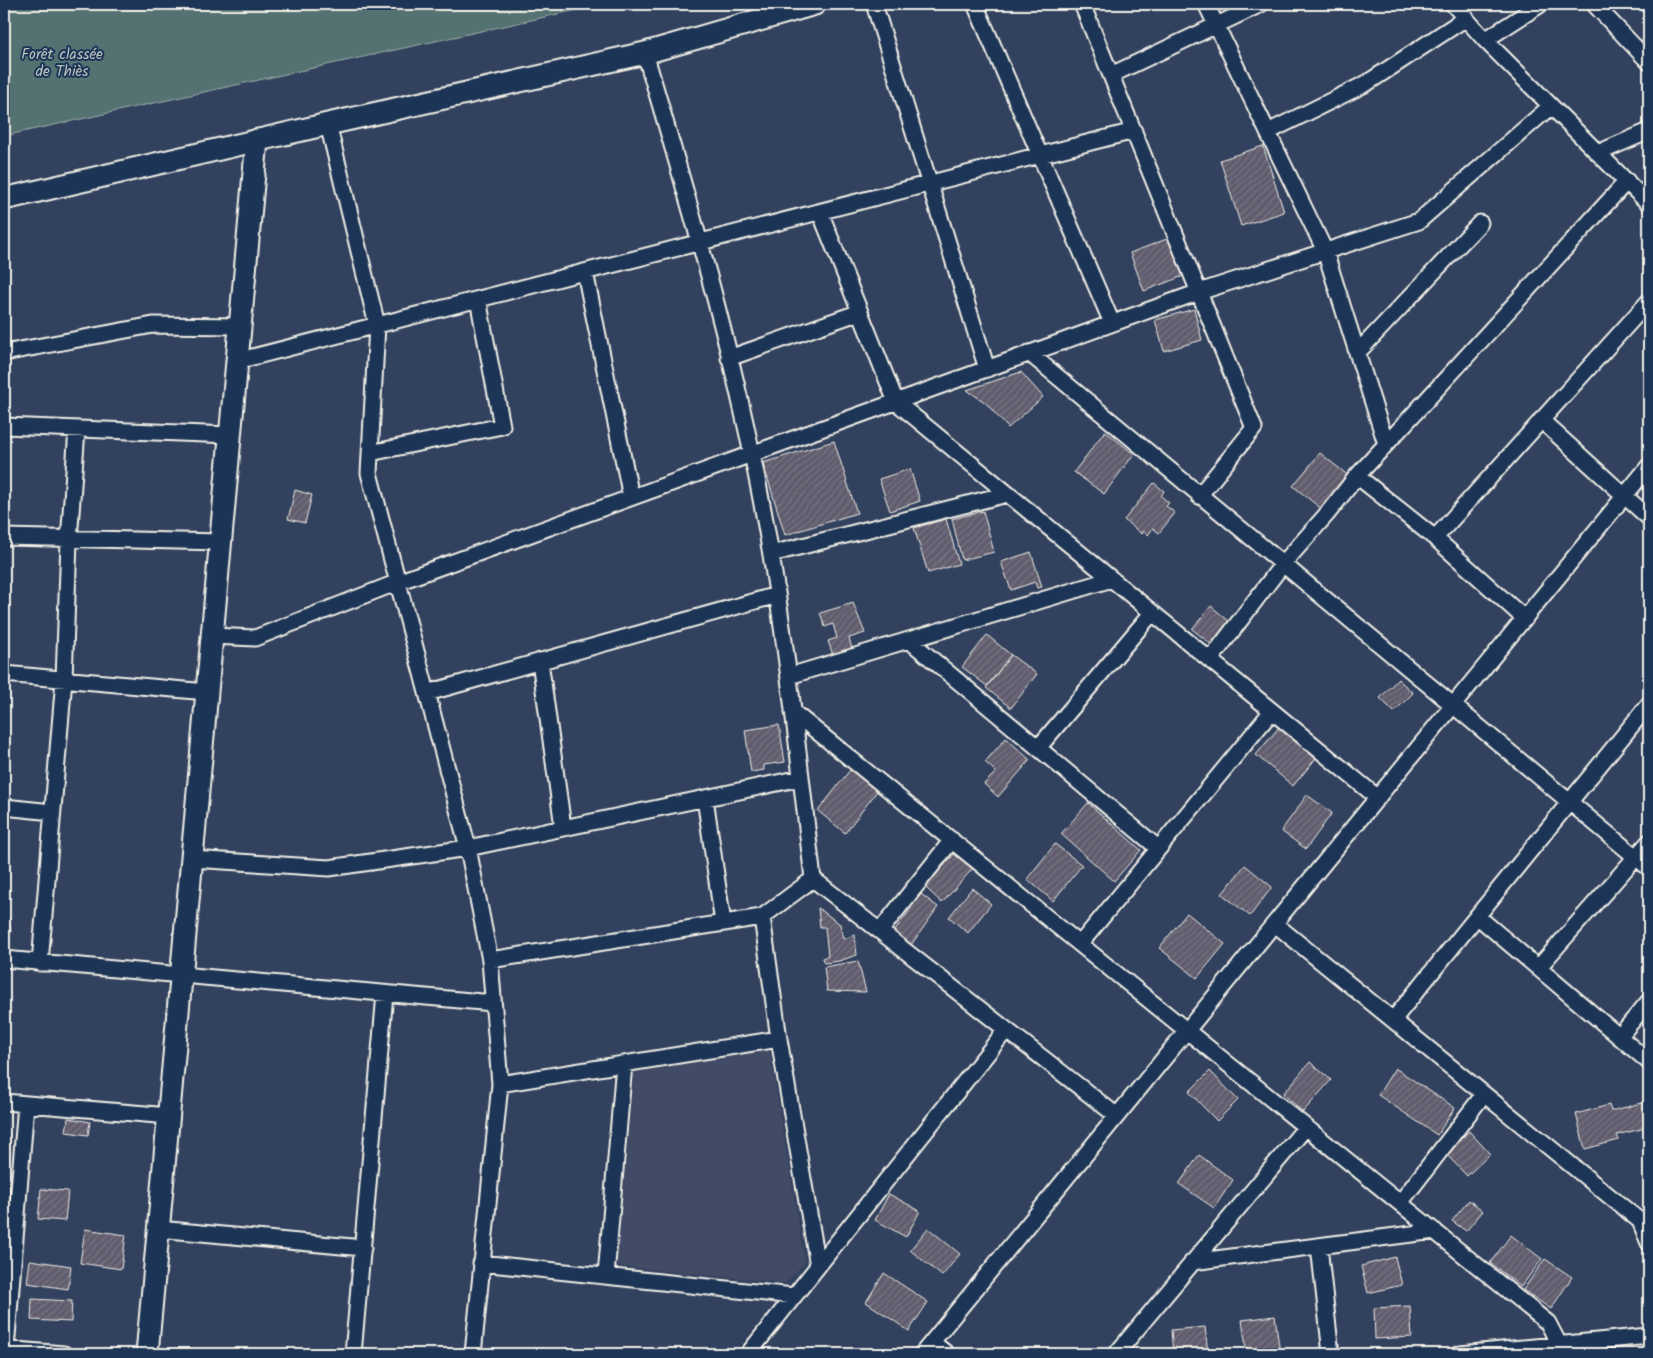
<svg xmlns="http://www.w3.org/2000/svg" width="1653" height="1358" viewBox="0 0 1653 1358" font-family="Kalam,sans-serif">
<style>
.built{fill:#434c65}
.green{fill:#537271;stroke:#a4b2ac}
.building{fill:url(#building-hatch);stroke:#f4f1e8}
.lines{fill:none;stroke-linecap:round;stroke-linejoin:round}
.street-casing{stroke:#f4f1e8;stroke-width:19}
.secondary-casing{stroke:#f4f1e8;stroke-width:25}
.street{stroke:#1d3557;stroke-width:15}
.secondary{stroke:#1d3557;stroke-width:21}
.labels{text-anchor:middle;stroke-width:4;stroke-linejoin:round;paint-order:stroke}
.park-label{font-size:15px;fill:#bcc5be;stroke:#1d3557}
</style>
<defs>
<pattern id="building-hatch" width="6" height="6" patternUnits="userSpaceOnUse" patternTransform="scale(1.25)"><rect width="6" height="6" fill="#605c6d"/><path d="M-1 1l2-2M0 6l6-6M5 7l2-2" fill="none" stroke="#777482"/></pattern>
</defs>
<rect width="100%" height="100%" fill="#31415e"/>
<filter id="ink" filterUnits="userSpaceOnUse"><feTurbulence type="fractalNoise" baseFrequency=".02" numOctaves="2"/><feDisplacementMap in="SourceGraphic" scale="10" xChannelSelector="R" yChannelSelector="G"/><feConvolveMatrix kernelMatrix="1 2 1 2 8 2 1 2 1" color-interpolation-filters="sRGB"/></filter>
<g filter="url(#ink)">
<!-- built -->
<path class="built" d="M 769,1048 L 805,1263 L 785,1283 L 617,1266 L 634,1073 Z"/>
<!-- green -->
<path class="green" d="M 4,4 L 604,4 L 4,136 Z"/>
<!-- building -->
<path class="building" d="M 1263,146 L 1284,212 L 1241,226 L 1220,160 Z
M 1172,237 L 1186,275 L 1144,291 L 1130,253 Z
M 1194,309 L 1202,340 L 1164,351 L 1155,320 Z
M 1021,372 L 1043,397 L 1008,428 L 986,403 L 967,390 Z
M 1105,431 L 1134,454 L 1104,494 L 1074,472 Z
M 834,441 L 857,513 L 785,535 L 763,463 Z
M 1320,453 L 1350,477 L 1324,511 L 1293,486 Z
M 910,469 L 920,501 L 890,511 L 879,479 Z
M 1154,483 L 1164,491 L 1161,496 L 1169,503 L 1166,506 L 1175,513 L 1159,533 L 1153,528 L 1148,535 L 1144,531 L 1142,534 L 1124,520 Z
M 295,490 L 312,495 L 305,523 L 288,519 Z
M 983,511 L 994,552 L 962,560 L 952,519 Z
M 946,519 L 959,564 L 928,573 L 914,528 Z
M 1031,552 L 1042,587 L 1037,588 L 1035,582 L 1011,590 L 1001,562 Z
M 853,603 L 865,633 L 849,638 L 852,649 L 833,655 L 828,641 L 837,638 L 833,624 L 825,627 L 820,613 Z
M 1211,606 L 1230,622 L 1212,645 L 1192,629 Z
M 987,635 L 1011,655 L 987,686 L 962,667 Z
M 1011,655 L 1037,674 L 1011,708 L 986,688 Z
M 1398,679 L 1413,693 L 1394,712 L 1380,698 Z
M 779,725 L 785,762 L 764,765 L 764,770 L 751,772 L 745,730 Z
M 1280,726 L 1317,757 L 1293,786 L 1256,755 Z
M 1006,738 L 1030,760 L 998,797 L 984,784 L 996,772 L 985,762 Z
M 4,746 L 9,747 L 5,791 L 4,790 Z
M 854,765 L 881,786 L 845,833 L 818,811 Z
M 1307,795 L 1332,813 L 1306,849 L 1281,831 Z
M 1088,803 L 1141,850 L 1114,881 L 1061,834 Z
M 1055,844 L 1082,865 L 1053,901 L 1027,879 Z
M 956,852 L 974,867 L 942,903 L 925,887 Z
M 1245,865 L 1272,887 L 1250,916 L 1222,894 Z
M 972,888 L 991,904 L 968,933 L 949,917 Z
M 921,894 L 938,907 L 911,945 L 894,932 Z
M 818,908 L 840,924 L 843,939 L 855,935 L 857,955 L 839,961 L 824,963 L 822,958 L 828,956 L 825,927 L 820,927 Z
M 1187,913 L 1225,944 L 1197,978 L 1159,948 Z
M 9,917 L 11,932 L 4,933 L 4,918 Z
M 858,961 L 866,992 L 827,991 L 824,967 Z
M 1310,1062 L 1331,1080 L 1303,1112 L 1283,1094 Z
M 1395,1068 L 1455,1108 L 1437,1135 L 1378,1095 Z
M 1210,1071 L 1238,1100 L 1217,1121 L 1189,1092 Z
M 1649,1101 L 1649,1127 L 1617,1135 L 1619,1140 L 1585,1149 L 1576,1114 L 1609,1105 L 1611,1111 Z
M 68,1118 L 90,1122 L 88,1135 L 66,1132 Z
M 1469,1131 L 1490,1154 L 1467,1176 L 1446,1154 Z
M 1199,1155 L 1233,1180 L 1214,1208 L 1179,1184 Z
M 4,1173 L 12,1174 L 7,1208 L 4,1208 Z
M 41,1189 L 68,1191 L 65,1221 L 38,1219 Z
M 889,1194 L 920,1211 L 906,1237 L 875,1220 Z
M 1469,1200 L 1483,1211 L 1466,1231 L 1452,1221 Z
M 928,1228 L 960,1254 L 942,1276 L 910,1250 Z
M 85,1229 L 126,1235 L 121,1269 L 80,1263 Z
M 1511,1235 L 1542,1259 L 1521,1287 L 1490,1263 Z
M 1395,1257 L 1402,1285 L 1368,1293 L 1361,1266 Z
M 1545,1259 L 1572,1277 L 1551,1309 L 1523,1290 Z
M 30,1260 L 71,1266 L 68,1289 L 27,1283 Z
M 884,1273 L 928,1302 L 909,1331 L 866,1302 Z
M 32,1299 L 72,1301 L 71,1322 L 31,1320 Z
M 1410,1306 L 1412,1337 L 1375,1339 L 1374,1308 Z
M 1275,1316 L 1280,1354 L 1247,1354 L 1242,1320 Z
M 1205,1327 L 1208,1354 L 1173,1354 L 1171,1330 Z"/>
<g class="lines">
<defs>
<path id="street" d="M 874,4 L 987,369
M 975,4 L 1112,323
M 1082,4 L 1254,428 L 1199,496
M 1206,4 L 1325,251 L 1386,444
M 1453,4 L 1485,40 L 1649,204
M 1594,4 L 1649,62
M 1485,40 L 1541,4
M 645,53 C 694,218 743,385 771,555 C 789,663 800,771 813,879 L 1117,1116
M 1111,75 L 1261,4
M 328,124 L 377,325 L 369,473 L 468,848 L 490,960 L 500,1084 L 473,1354
M 1268,132 L 1367,83 L 1466,18
M 1598,153 L 1649,131
M 820,212 L 896,402 L 1378,798
M 585,272 L 631,497
M 4,353 L 153,325 L 240,326
M 1029,353 L 1649,868
M 1357,353 L 1480,223
M 729,358 L 860,312
M 237,361 L 1134,131
M 1541,420 L 1649,518
M 4,426 L 230,435
M 370,453 L 502,426 L 478,299
M 1357,476 L 1435,538 L 1525,619
M 4,537 L 221,542
M 1435,538 L 1649,301
M 771,554 L 1007,494
M 212,636 L 255,638 L 398,582 L 1199,292 L 1419,221 L 1551,106
M 910,641 L 1158,848
M 1210,660 L 1282,565 L 1327,514 L 1357,476 L 1627,181
M 540,661 L 563,827
M 4,674 L 207,692
M 789,676 L 1112,579
M 427,693 L 777,595
M 793,712 L 1548,1323 L 1564,1354
M 1038,748 L 1152,613
M 705,798 L 723,923
M 4,807 L 52,812
M 192,859 L 329,868 L 468,848 L 801,778
M 1477,916 L 1649,1062
M 762,917 L 779,1039 L 818,1266
M 1275,924 L 1640,1221 L 1649,1243
M 880,931 L 952,840
M 1080,944 L 1272,711
M 4,959 L 493,1003
M 490,960 L 762,917 L 813,879
M 40,963 L 64,679 L 69,541 L 77,429
M 1538,968 L 1649,842
M 1393,1020 L 1649,704
M 1619,1037 L 1649,1001
M 500,1084 L 779,1039
M 4,1102 L 169,1116
M 1400,1203 L 1484,1094
M 158,1229 L 363,1248
M 1319,1246 L 1331,1354
M 1192,1262 L 1435,1231
M 481,1263 L 794,1296
M 606,1276 L 624,1064
M 932,1342 L 947,1354
M 4,1349 L 64,1354
M 6,1349 L 26,1104
M 353,1354 L 385,994
M 748,1354 L 1006,1030
M 922,1354 L 1649,466
M 1116,1354 L 1306,1127
M 1460,1354 L 1649,1336"/>
<path id="secondary" d="M 4,199 L 328,124 L 645,53 L 815,4
M 147,1354 L 257,140"/>
</defs>
<!-- street casing -->
<use href="#street" class="street-casing"/>
<!-- secondary casing -->
<use href="#secondary" class="secondary-casing"/>
<!-- street -->
<use href="#street" class="street"/>
<!-- secondary -->
<use href="#secondary" class="secondary"/>
</g>
</g>
<g class="labels">
<!-- park labels -->
<g class="park-label">
<text x="62" y="59">Forêt classée<tspan x="62" dy="17">de Thiès</tspan></text>
</g>
</g>
<!-- margin -->
<rect width="1653" height="1358" fill="none" stroke="#1d3557" stroke-width="20"/>
<rect x="10" y="10" width="1633" height="1338" fill="none" stroke="#f4f1e8" stroke-width="2" filter="url(#ink)"/>
</svg>
